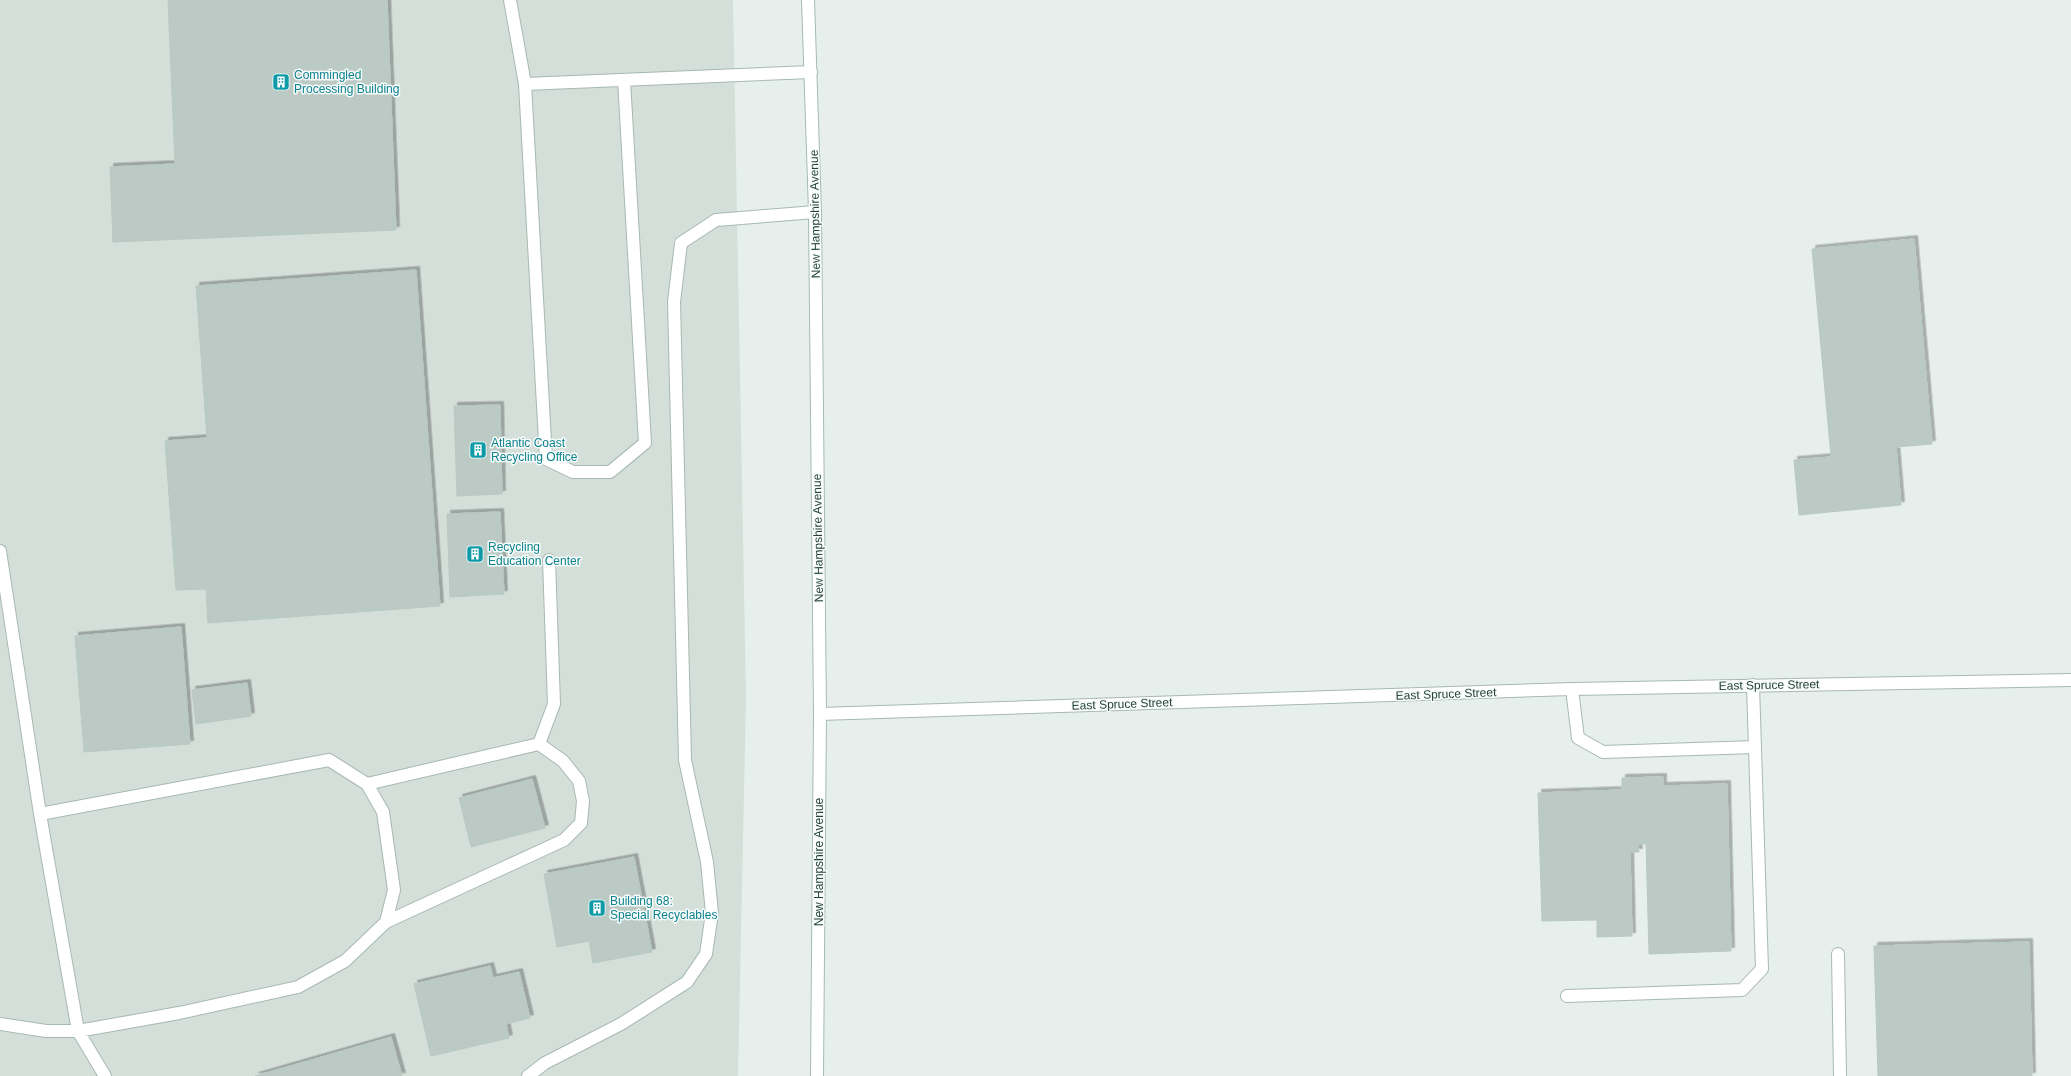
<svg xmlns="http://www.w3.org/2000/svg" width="2071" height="1076" viewBox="0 0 2071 1076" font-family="Helvetica,sans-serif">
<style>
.built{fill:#d4dfda}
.building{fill:#bbcac4;stroke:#b8c9c2;filter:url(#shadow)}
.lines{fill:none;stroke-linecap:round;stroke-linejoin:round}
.service-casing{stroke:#a8b8b2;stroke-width:14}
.minor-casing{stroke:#a8b8b2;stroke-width:14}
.secondary-casing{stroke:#a4bbb3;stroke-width:14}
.service{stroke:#fff;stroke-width:12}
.minor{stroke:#fff;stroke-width:12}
.secondary{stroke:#fff;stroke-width:12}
.labels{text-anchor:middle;stroke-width:3;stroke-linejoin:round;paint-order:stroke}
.culture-label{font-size:12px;fill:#0d838f;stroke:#f7fbf9;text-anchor:start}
.street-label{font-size:12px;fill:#24423a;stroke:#f7fbf9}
</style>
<defs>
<filter id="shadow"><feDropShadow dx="3.5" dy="-3.5" stdDeviation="0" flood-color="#0004"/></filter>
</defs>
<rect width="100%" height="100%" fill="#e6efeb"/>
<!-- built -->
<path class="built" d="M 0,0 L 733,0 L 746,697 L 738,1076 L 0,1076 Z"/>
<!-- building -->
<path class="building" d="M 168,0 L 387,0 L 396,230 L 113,242 L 110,167 L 175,164 Z
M 1914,239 L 1932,444 L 1896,447 L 1901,505 L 1799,515 L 1794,460 L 1831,457 L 1812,249 Z
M 416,270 L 440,606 L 208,623 L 206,589 L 176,590 L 165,441 L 207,438 L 196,286 Z
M 500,405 L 502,494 L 457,496 L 454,406 Z
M 500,512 L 504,594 L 450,597 L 447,514 Z
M 181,627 L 190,744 L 84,752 L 75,636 Z
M 247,683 L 251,716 L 196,724 L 192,690 Z
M 1663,777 L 1663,786 L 1727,784 L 1731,951 L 1649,954 L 1646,844 L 1638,844 L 1639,852 L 1630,852 L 1632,936 L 1597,937 L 1597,920 L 1542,921 L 1538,793 L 1622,790 L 1622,778 Z
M 532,779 L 545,828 L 471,847 L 459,798 Z
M 634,857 L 652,952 L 593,963 L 589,941 L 557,947 L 544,874 Z
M 2029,942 L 2032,1076 L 1878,1076 L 1874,946 Z
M 490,966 L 493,978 L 519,972 L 530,1018 L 506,1024 L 509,1038 L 431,1056 L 414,984 Z
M 391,1037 L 402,1076 L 255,1076 Z"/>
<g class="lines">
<defs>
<path id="service" d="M 510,0 L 525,84 L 811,72
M 525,84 L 546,459 L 573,472 L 610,472 L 645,443 L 624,80
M 0,551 L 40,814 L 78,1031 L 105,1076
M 1572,689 L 1578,738 L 1603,752 L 1755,747
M 539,744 L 554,704 L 549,560
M 367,784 L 539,744 L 563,761 L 579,781 L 583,801 L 581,823 L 564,840 L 386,922
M 1838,954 L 1840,1076
M 1567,996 L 1742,990 L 1762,969 L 1753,685
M 0,1024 L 46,1031 L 78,1031 L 179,1013 L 298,987 L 345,961 L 386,922 L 394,890 L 383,812 L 367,784 L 329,760 L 40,814
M 528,1076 L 545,1063 L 621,1024 L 687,982 L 706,954 L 712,913 L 707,862 L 685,760 L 674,302 L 681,243 L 716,220 L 815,212"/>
<path id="minor" d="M 820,714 L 1572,689 L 2071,680"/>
<path id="secondary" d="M 808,0 L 815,212 L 820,714 L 817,1076"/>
</defs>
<!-- service casing -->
<use href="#service" class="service-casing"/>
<!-- minor casing -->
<use href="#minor" class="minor-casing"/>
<!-- secondary casing -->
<use href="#secondary" class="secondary-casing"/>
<!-- service -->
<use href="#service" class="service"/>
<!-- minor -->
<use href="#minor" class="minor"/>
<!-- secondary -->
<use href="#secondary" class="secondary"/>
</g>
<!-- icons -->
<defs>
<symbol id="building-square" viewBox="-11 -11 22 22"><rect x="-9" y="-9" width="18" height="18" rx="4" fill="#0f9aa8" stroke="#f7fbf9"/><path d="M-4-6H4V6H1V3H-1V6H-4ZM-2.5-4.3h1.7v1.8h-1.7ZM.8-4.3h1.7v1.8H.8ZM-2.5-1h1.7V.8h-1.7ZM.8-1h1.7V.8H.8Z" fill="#fff"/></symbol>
</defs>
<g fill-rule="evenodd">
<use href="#building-square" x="271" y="72" width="20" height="20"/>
<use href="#building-square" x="468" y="440" width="20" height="20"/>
<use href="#building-square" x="465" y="544" width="20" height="20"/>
<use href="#building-square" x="587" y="898" width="20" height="20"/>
</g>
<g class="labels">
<!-- culture labels -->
<g class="culture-label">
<text x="294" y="79">Commingled<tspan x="294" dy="14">Processing Building</tspan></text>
<text x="491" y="447">Atlantic Coast<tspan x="491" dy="14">Recycling Office</tspan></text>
<text x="488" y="551">Recycling<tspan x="488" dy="14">Education Center</tspan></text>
<text x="610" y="905">Building 68:<tspan x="610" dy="14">Special Recyclables</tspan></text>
</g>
<!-- street labels -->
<g class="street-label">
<text transform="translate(815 214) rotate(-91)" y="4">New Hampshire Avenue</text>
<text transform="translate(818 538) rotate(-91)" y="4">New Hampshire Avenue</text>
<text transform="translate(1769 685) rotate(-1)" y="4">East Spruce Street</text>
<text transform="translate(1446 694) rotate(-2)" y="4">East Spruce Street</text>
<text transform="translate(1122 704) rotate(-2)" y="4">East Spruce Street</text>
<text transform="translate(819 862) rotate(-90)" y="4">New Hampshire Avenue</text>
</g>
</g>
</svg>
